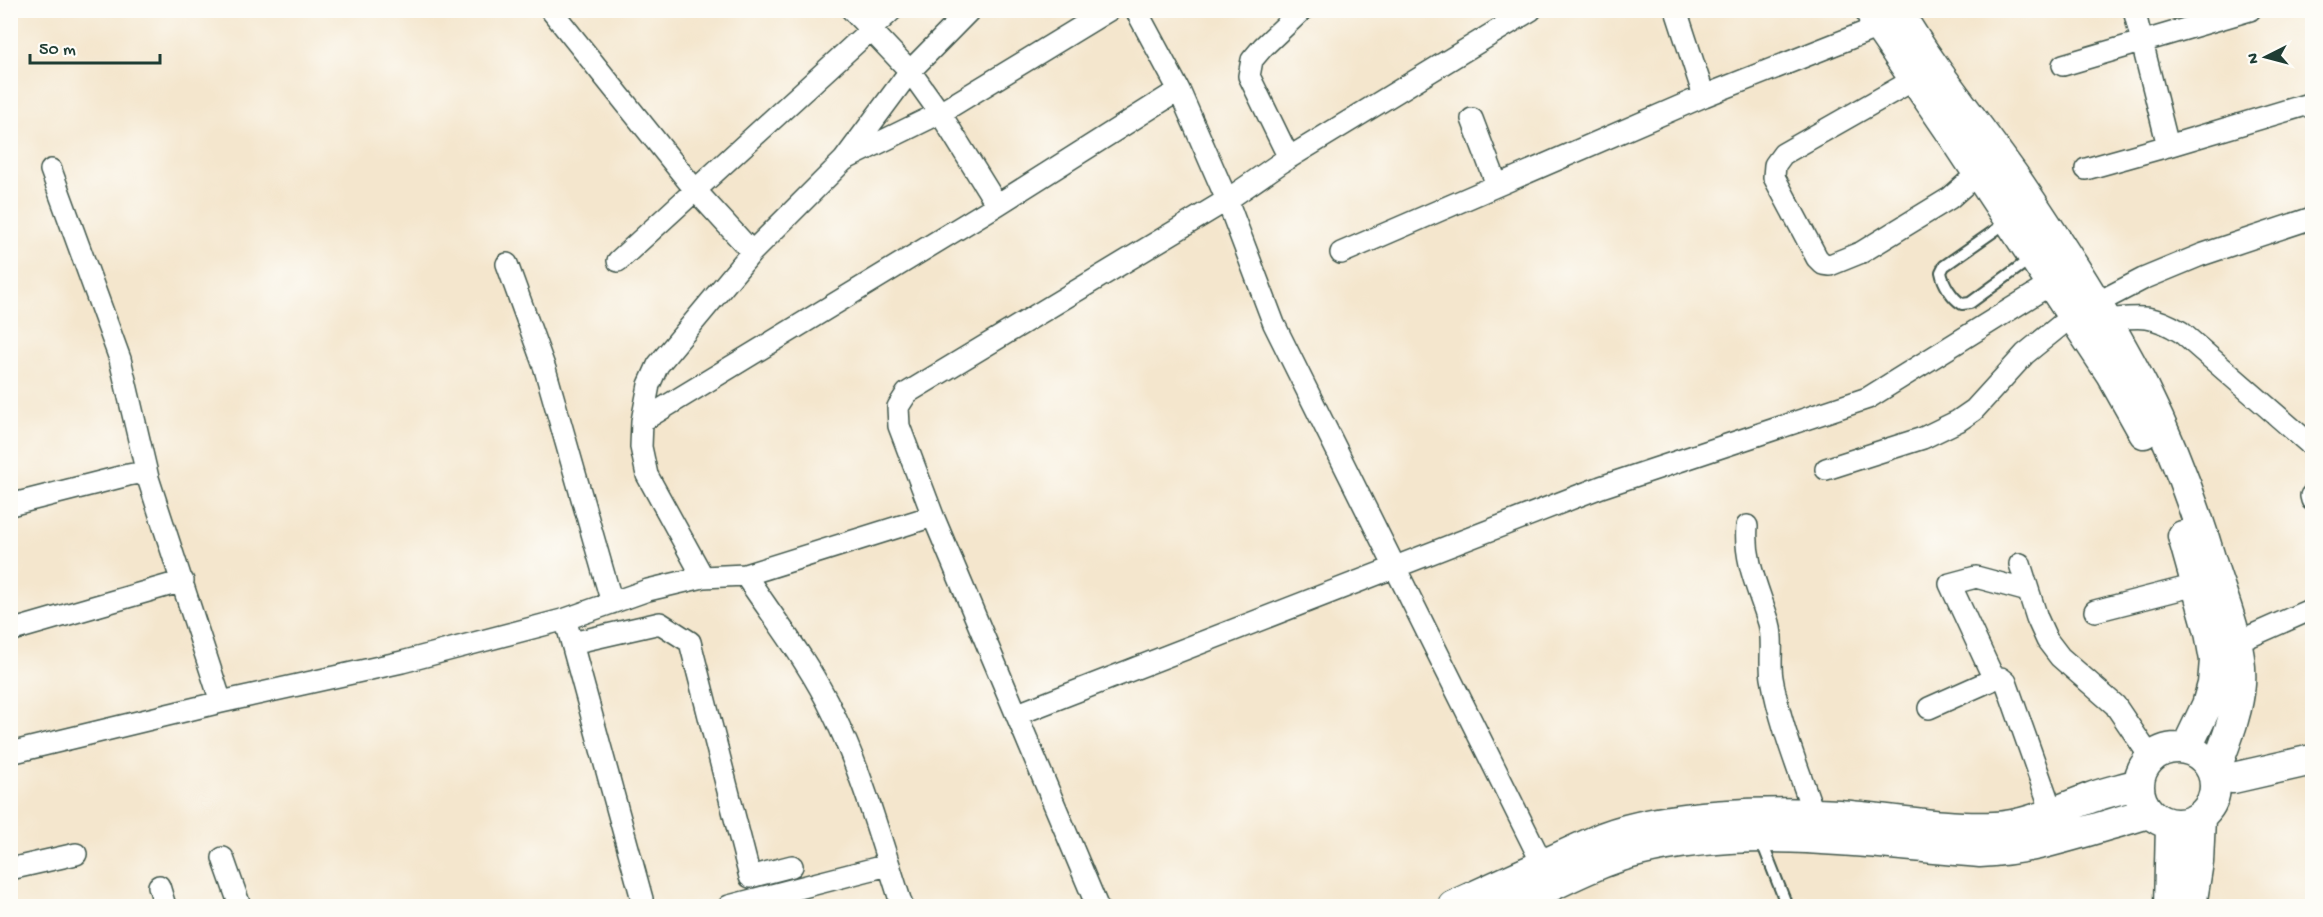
<svg xmlns="http://www.w3.org/2000/svg" width="2323" height="917" viewBox="0 0 2323 917" font-family="'Gochi Hand',sans-serif">
<style>
.lines{fill:none;stroke-linecap:round;stroke-linejoin:round}
.lane-casing{stroke:#3f564b;stroke-width:14}
.street-casing{stroke:#3f564b;stroke-width:24}
.secondary-casing{stroke:#3f564b;stroke-width:33}
.lane{stroke:#fff;stroke-width:10}
.street{stroke:#fff;stroke-width:21}
.secondary{stroke:#fff;stroke-width:30}
</style>
<rect width="100%" height="100%" fill="#fdfcf7"/>
<filter id="ink" filterUnits="userSpaceOnUse"><feTurbulence type="fractalNoise" baseFrequency=".0167" numOctaves="2"/><feDisplacementMap in="SourceGraphic" scale="12" xChannelSelector="R" yChannelSelector="G"/><feConvolveMatrix kernelMatrix="1 2 1 2 8 2 1 2 1" color-interpolation-filters="sRGB"/></filter>
<filter id="wash" filterUnits="userSpaceOnUse"><feTurbulence type="fractalNoise" baseFrequency=".008" numOctaves="4" result="noise"/><feDisplacementMap in="SourceGraphic" scale="24" xChannelSelector="R" yChannelSelector="G"/><feGaussianBlur stdDeviation="1.35" result="paint"/><feColorMatrix in="noise" values="0 0 0 0 0 0 0 0 0 0 0 0 0 0 0 0 0 1.4 0 .05"/><feComposite in="paint" operator="in"/></filter>
<g filter="url(#wash)">
<rect width="100%" height="100%" fill="#f4e6cd"/>
</g>
<g filter="url(#ink)">
<g class="lines">
<defs>
<path id="lane" d="M 2007,222 L 1944,266 L 1941,272 C 1943,283 1952,298 1962,304 L 1970,303 L 2033,257
M 1761,840 L 1787,906"/>
<path id="street" d="M 551,10 L 696,191 L 752,252 L 658,365 L 649,385 L 642,421
M 852,10 L 910,71 L 970,10
M 1136,10 L 1179,90 L 1227,200 L 1274,324 L 1543,865
M 1676,10 L 1704,96
M 2134,10 L 2168,146 L 2312,103
M 2063,65 L 2250,10
M 1915,79 L 1783,154 L 1775,165 L 1774,177 L 1817,258 L 1823,264 L 1830,265 L 1862,252 L 1950,198 L 1978,173
M 1472,119 L 1497,185
M 1289,158 L 1249,76 L 1252,60 L 1263,47 L 1302,10
M 2086,169 L 2168,146
M 51,170 L 120,359 L 148,478
M 997,205 L 940,113 L 1109,10
M 752,252 L 844,160 L 910,71 L 940,113 L 844,160
M 1341,253 L 1704,96 L 1891,22
M 618,261 L 892,10
M 507,264 L 545,369 L 612,603
M 2105,320 C 2138,317 2150,313 2181,332 L 2312,446
M 1826,469 L 1923,438 L 1958,421 L 1974,410 L 2025,354 L 2072,316 L 2143,279 L 2201,255 L 2312,218
M 2311,496 L 2312,500
M 10,505 L 128,475 L 139,473 L 148,478 L 221,702
M 933,516 L 899,426 L 898,407 L 907,393 L 1227,200 L 1282,162 L 1531,10
M 1747,526 C 1744,562 1759,590 1769,623 C 1774,641 1769,660 1772,678 C 1780,725 1799,770 1814,815
M 2020,564 L 2037,618 L 2047,640 L 2060,657 L 2115,705 L 2151,758
M 745,575 C 775,620 810,664 833,713 C 863,775 881,841 902,906
M 703,577 L 647,475 L 641,447 L 642,421 L 997,205 L 1179,90
M 2095,611 L 2196,585
M 568,629 L 642,899
M 10,631 L 183,581
M 572,643 L 660,623 L 690,642 L 750,877 L 792,866
M 2235,643 L 2312,609
M 1994,679 L 1950,584 L 1976,577 L 2028,591
M 1929,708 L 1994,679 L 2001,678 L 2006,682 L 2052,812
M 1018,714 L 1601,487 L 1868,398 L 2062,277
M 10,753 L 221,702 L 402,662 L 566,619 L 648,590 L 703,577 L 745,575 L 933,516 L 1097,906
M 223,858 L 240,906
M 10,869 L 76,854
M 159,886 L 165,906
M 729,906 L 888,865"/>
<path id="secondary" d="M 1870,10 L 1879,27 L 1953,135 L 2111,374 L 2144,433
M 1897,10 C 1933,72 1980,127 2020,185 C 2063,249 2108,318 2143,387 C 2172,445 2195,506 2213,568 C 2224,602 2243,648 2240,683 C 2238,714 2224,745 2214,774 L 2233,778 L 2312,760
M 2183,536 L 2210,632 L 2215,660 L 2213,684 L 2207,705 L 2186,749
M2139 786a38 38 0 1 1 76 0a38 38 0 1 1-76 0Z
M 1453,906 L 1604,837 C 1669,813 1770,811 1839,815 C 1891,819 1943,829 1994,827 C 2027,826 2060,809 2090,798 C 2106,792 2122,789 2138,784
M 1509,906 C 1551,887 1593,862 1639,851 C 1749,824 1868,843 1980,852 C 2037,850 2094,828 2149,813
M 2169,906 L 2171,825
M 2191,906 L 2198,862 L 2200,818"/>
</defs>
<!-- lane casing -->
<use href="#lane" class="lane-casing"/>
<!-- street casing -->
<use href="#street" class="street-casing"/>
<!-- secondary casing -->
<use href="#secondary" class="secondary-casing"/>
<!-- lane -->
<use href="#lane" class="lane"/>
<!-- street -->
<use href="#street" class="street"/>
<!-- secondary -->
<use href="#secondary" class="secondary"/>
</g>
</g>
<!-- margin -->
<rect width="2323" height="917" fill="none" stroke="#fdfcf7" stroke-width="36"/>
<!-- north arrow -->
<g transform="translate(2266 57) rotate(264)" stroke="#fdfcf7" stroke-width="4.5" paint-order="stroke">
<path d="M0-4.5L10 22L0 15L-10 22Z" fill="#1f3d34"/>
<text y="-9" font-size="16" font-weight="bold" text-anchor="middle" fill="#1f3d34">N</text>
</g>
<!-- scale -->
<path d="M30 54v9h130v-9" fill="none" stroke="#1f3d34" stroke-width="3"/>
<text x="39" y="54" font-size="18" fill="#1f3d34" stroke="#fdfcf7" stroke-width="4.5" paint-order="stroke">50 m</text>
</svg>
